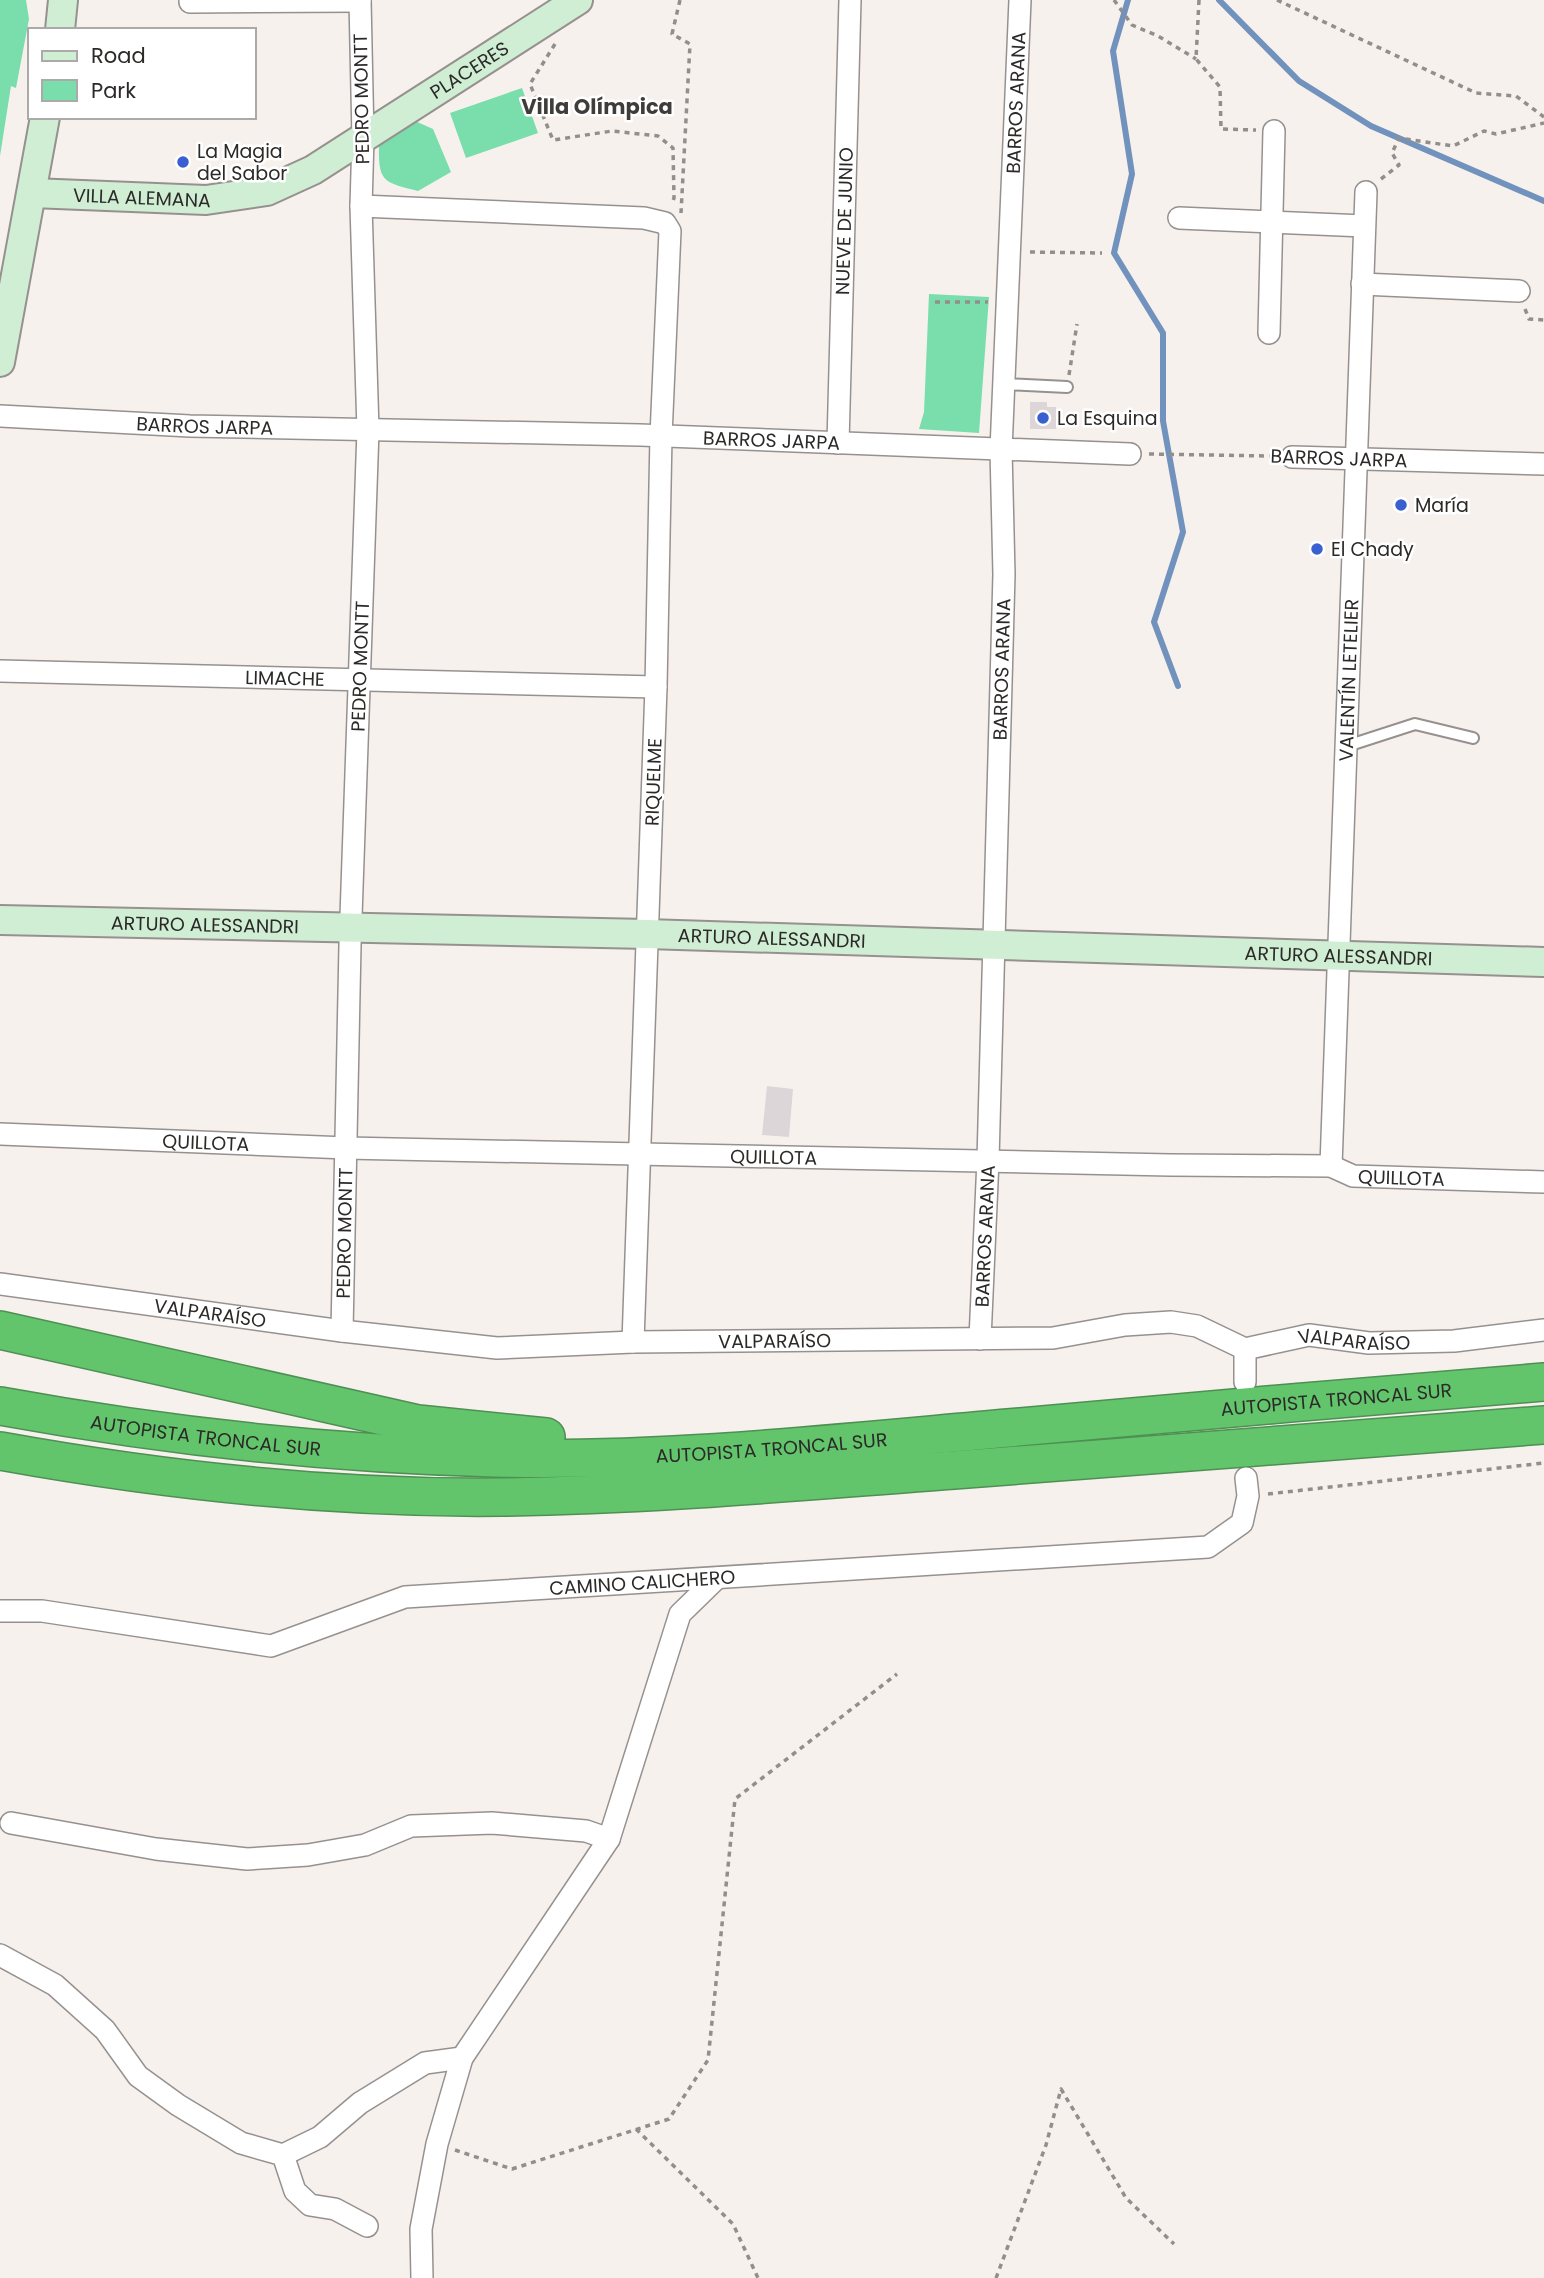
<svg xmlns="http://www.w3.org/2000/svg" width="1544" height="2278" viewBox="0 0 1544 2278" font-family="Poppins,sans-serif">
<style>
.green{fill:#79deab}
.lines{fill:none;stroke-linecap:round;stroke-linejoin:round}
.stream{stroke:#7192bc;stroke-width:6}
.building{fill:#dcd6d8}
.lane-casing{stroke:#96918f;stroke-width:14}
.street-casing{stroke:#96918f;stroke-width:24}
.secondary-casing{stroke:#96918f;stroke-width:32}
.highway-casing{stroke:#4f8f54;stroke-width:40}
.path{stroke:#928e8c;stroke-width:3.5;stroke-dasharray:5 5;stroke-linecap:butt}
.lane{stroke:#fff;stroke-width:10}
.street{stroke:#fff;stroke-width:21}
.secondary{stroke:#d0eed3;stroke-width:28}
.highway{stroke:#62c56b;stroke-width:37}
.poi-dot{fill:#395fd0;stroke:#fff;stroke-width:2.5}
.labels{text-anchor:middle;stroke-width:5;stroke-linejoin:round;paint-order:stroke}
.street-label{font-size:19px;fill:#2c2a29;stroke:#fff}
.poi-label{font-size:19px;fill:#2c2a29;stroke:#fff;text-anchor:start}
.neighbourhood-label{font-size:21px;font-weight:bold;fill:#403c3a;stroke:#fff}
</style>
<rect width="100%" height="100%" fill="#f7f1ee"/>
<!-- green -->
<path class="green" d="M 0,0 L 26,0 L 29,19 L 16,88 L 11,86 L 0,156 Z
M 522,88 L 538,133 L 466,158 L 450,113 Z
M 415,121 L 433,129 L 451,172 L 418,191 C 383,182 378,182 379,144 L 394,132 Z
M 929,294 L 989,297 L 979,433 L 919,429 L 924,412 Z"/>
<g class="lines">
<!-- stream -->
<path class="stream" d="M 1128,0 L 1113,51 L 1132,174 L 1114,253 L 1163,333 L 1163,421 L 1183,532 L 1154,622 L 1178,686
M 1219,0 L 1299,81 L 1371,126 L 1544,201"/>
</g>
<!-- building -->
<path class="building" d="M 1030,402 L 1047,402 L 1047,407 L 1056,407 L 1056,429 L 1030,429 Z
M 767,1086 L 793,1089 L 789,1137 L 762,1135 Z"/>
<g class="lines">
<defs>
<path id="lane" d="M 1004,384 L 1067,387
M 1347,746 L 1415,724 L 1473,738"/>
<g id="street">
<path d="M 190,2 L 360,1"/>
<path d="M 361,206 L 644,218 L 665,223 L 670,231 L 661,436 L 656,687 L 633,1342"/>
<path d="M 1179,218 L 1364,226"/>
<path d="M 1362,284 L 1519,291"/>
<path d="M 1269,333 L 1274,131"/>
<path id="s1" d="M 0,416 L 190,426 L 640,435 L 1130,454"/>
<path id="s2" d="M 838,443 L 850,0"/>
<path d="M 1292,457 L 1544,464"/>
<path id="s3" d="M 0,671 L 656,687"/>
<path id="s4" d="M 0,1134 L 346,1148 L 1170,1165 L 1331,1166 L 1353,1176 L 1544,1182"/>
<path id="s5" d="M 1331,1166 L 1366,192"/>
<path id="s6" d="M 0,1284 L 342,1331 L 497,1348 L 633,1342 L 1053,1338 L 1125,1325 L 1171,1322 L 1197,1326 L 1245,1349 L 1309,1335 L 1369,1343 L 1454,1341 L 1544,1330"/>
<path id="s7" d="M 342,1331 L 350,945 L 368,430 L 361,206 L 363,138 L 360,0"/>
<path id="s8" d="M 980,1339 L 988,1160 L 1004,574 L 1001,450 L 1020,0"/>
<path d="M 1245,1349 L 1245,1382"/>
<path id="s9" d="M 0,1611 L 42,1611 L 271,1646 L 405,1597 L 1208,1547 L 1242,1523 L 1248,1496 L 1246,1478"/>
<path d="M 11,1823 L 156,1849 L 247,1859 L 308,1855 L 365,1845 L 411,1826 L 492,1823 L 586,1831 L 609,1839"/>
<path d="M 0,1955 L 55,1985 L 105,2030 L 138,2076 L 178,2105 L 241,2143 L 283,2155 L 295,2191 L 310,2205 L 335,2209 L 367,2226"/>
<path d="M 283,2155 L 320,2137 L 360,2103 L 425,2063 L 462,2058"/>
<path d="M 422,2278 L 421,2229 L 437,2144 L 462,2058 L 609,1839 L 680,1614 L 717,1578"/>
</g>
<g id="secondary">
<path d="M 60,30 L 63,0"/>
<path id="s10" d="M 32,193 L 206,200 L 267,191 L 313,170 L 578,0"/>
<path d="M 0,362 L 45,117"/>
<path id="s11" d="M 0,920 L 647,934 L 1544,962"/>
</g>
<g id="highway">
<path d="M 0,1330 L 418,1424 L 546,1437"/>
<path id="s12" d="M 0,1406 C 164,1436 329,1454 495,1458 C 667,1462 838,1443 1008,1428 C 1187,1411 1365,1397 1544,1382"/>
<path d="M 0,1451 C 166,1481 335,1499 503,1497 C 654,1495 804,1481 954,1470 C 1151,1455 1347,1440 1544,1425"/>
</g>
</defs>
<!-- lane casing -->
<use href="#lane" class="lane-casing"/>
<!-- street casing -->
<use href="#street" class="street-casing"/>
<!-- secondary casing -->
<use href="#secondary" class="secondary-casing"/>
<!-- highway casing -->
<use href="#highway" class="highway-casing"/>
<!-- path -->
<path class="path" d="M 680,0 L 672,34 L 690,44 L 681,213
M 1114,0 L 1132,25 L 1158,36 L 1196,59
M 1199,0 L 1196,59 L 1220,87 L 1221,129 L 1256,130
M 1277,0 L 1476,93 L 1516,96 L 1544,117
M 555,44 L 530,84 L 553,140 L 612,131 L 658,136 L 673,148 L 674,198 L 672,204
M 1381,179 L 1399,165 L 1392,153 L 1399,138 L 1453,146 L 1484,131 L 1496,134 L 1544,123
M 1030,252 L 1102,253
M 935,302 L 988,302
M 1525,309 L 1529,319 L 1544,320
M 1069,375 L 1077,324
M 1149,454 L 1271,456
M 1268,1494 L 1544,1463
M 636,2129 L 733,2224 L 758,2278
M 455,2150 L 512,2169 L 669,2119 L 708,2060 L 735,1799 L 897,1674
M 996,2278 L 1046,2145 L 1061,2089 L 1126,2198 L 1174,2244"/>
<!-- lane -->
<use href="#lane" class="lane"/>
<!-- street -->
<use href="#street" class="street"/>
<!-- secondary -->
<use href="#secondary" class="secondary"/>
<!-- highway -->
<use href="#highway" class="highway"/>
</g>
<!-- markers -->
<g class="poi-dot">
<circle cx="183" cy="162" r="7"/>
<circle cx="1043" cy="418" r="7"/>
<circle cx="1401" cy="505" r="7"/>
<circle cx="1317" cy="549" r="7"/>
</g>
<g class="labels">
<!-- street labels -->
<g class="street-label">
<text dy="7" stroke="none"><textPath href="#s10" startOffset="472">PLACERES</textPath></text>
<text transform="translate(361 99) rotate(-91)" y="7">PEDRO MONTT</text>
<text dy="7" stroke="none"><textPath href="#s8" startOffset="1237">BARROS ARANA</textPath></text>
<text dy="7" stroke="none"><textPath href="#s10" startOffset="110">VILLA ALEMANA</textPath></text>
<text dy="7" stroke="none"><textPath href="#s2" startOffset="222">NUEVE DE JUNIO</textPath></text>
<text dy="7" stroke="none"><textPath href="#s1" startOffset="205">BARROS JARPA</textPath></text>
<text dy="7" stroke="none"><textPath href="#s1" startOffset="772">BARROS JARPA</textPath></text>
<text transform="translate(1339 458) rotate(2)" y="7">BARROS JARPA</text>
<text dy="7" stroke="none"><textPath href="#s7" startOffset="665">PEDRO MONTT</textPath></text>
<text dy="7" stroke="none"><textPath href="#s8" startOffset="670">BARROS ARANA</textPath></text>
<text dy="7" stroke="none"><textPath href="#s3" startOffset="285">LIMACHE</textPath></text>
<text dy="7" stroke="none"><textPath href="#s5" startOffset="486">VALENTÍN LETELIER</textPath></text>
<text transform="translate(653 782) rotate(-88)" y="7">RIQUELME</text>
<text dy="7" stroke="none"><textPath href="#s11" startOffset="205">ARTURO ALESSANDRI</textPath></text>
<text dy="7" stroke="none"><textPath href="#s11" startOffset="772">ARTURO ALESSANDRI</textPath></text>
<text dy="7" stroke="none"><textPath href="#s11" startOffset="1339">ARTURO ALESSANDRI</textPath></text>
<text dy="7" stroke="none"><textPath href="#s4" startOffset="206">QUILLOTA</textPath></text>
<text dy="7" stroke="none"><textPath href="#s4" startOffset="774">QUILLOTA</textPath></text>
<text dy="7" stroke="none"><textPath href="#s4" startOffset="1404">QUILLOTA</textPath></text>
<text dy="7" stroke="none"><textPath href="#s7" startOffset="98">PEDRO MONTT</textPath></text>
<text dy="7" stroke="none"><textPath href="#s8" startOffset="103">BARROS ARANA</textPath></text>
<text dy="7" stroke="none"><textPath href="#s6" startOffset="212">VALPARAÍSO</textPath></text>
<text dy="7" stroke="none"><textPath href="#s6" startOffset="1367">VALPARAÍSO</textPath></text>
<text dy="7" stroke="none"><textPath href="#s6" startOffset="779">VALPARAÍSO</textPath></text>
<text dy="7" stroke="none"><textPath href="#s12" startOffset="1342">AUTOPISTA TRONCAL SUR</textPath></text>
<text dy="7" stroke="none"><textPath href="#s12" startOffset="208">AUTOPISTA TRONCAL SUR</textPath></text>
<text dy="7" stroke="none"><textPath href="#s12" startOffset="775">AUTOPISTA TRONCAL SUR</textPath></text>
<text dy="7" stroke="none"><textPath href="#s9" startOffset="654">CAMINO CALICHERO</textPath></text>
</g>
<!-- poi labels -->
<g class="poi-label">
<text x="197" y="158">La Magia<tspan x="197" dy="22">del Sabor</tspan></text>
<text x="1057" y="425">La Esquina</text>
<text x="1415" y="512">María</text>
<text x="1331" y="556">El Chady</text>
</g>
<!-- neighbourhood labels -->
<g class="neighbourhood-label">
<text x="597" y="114">Villa Olímpica</text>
</g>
</g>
<!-- legend -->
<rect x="28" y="28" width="228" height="91" fill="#ffffff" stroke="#abaaa9" stroke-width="2"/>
<rect x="42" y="51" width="35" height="10" fill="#d0eed3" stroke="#abaaa9" stroke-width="2"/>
<text x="91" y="63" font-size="21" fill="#2c2a29">Road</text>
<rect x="42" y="80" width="35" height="21" fill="#79deab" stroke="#abaaa9" stroke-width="2"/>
<text x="91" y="98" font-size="21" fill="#2c2a29">Park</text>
</svg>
